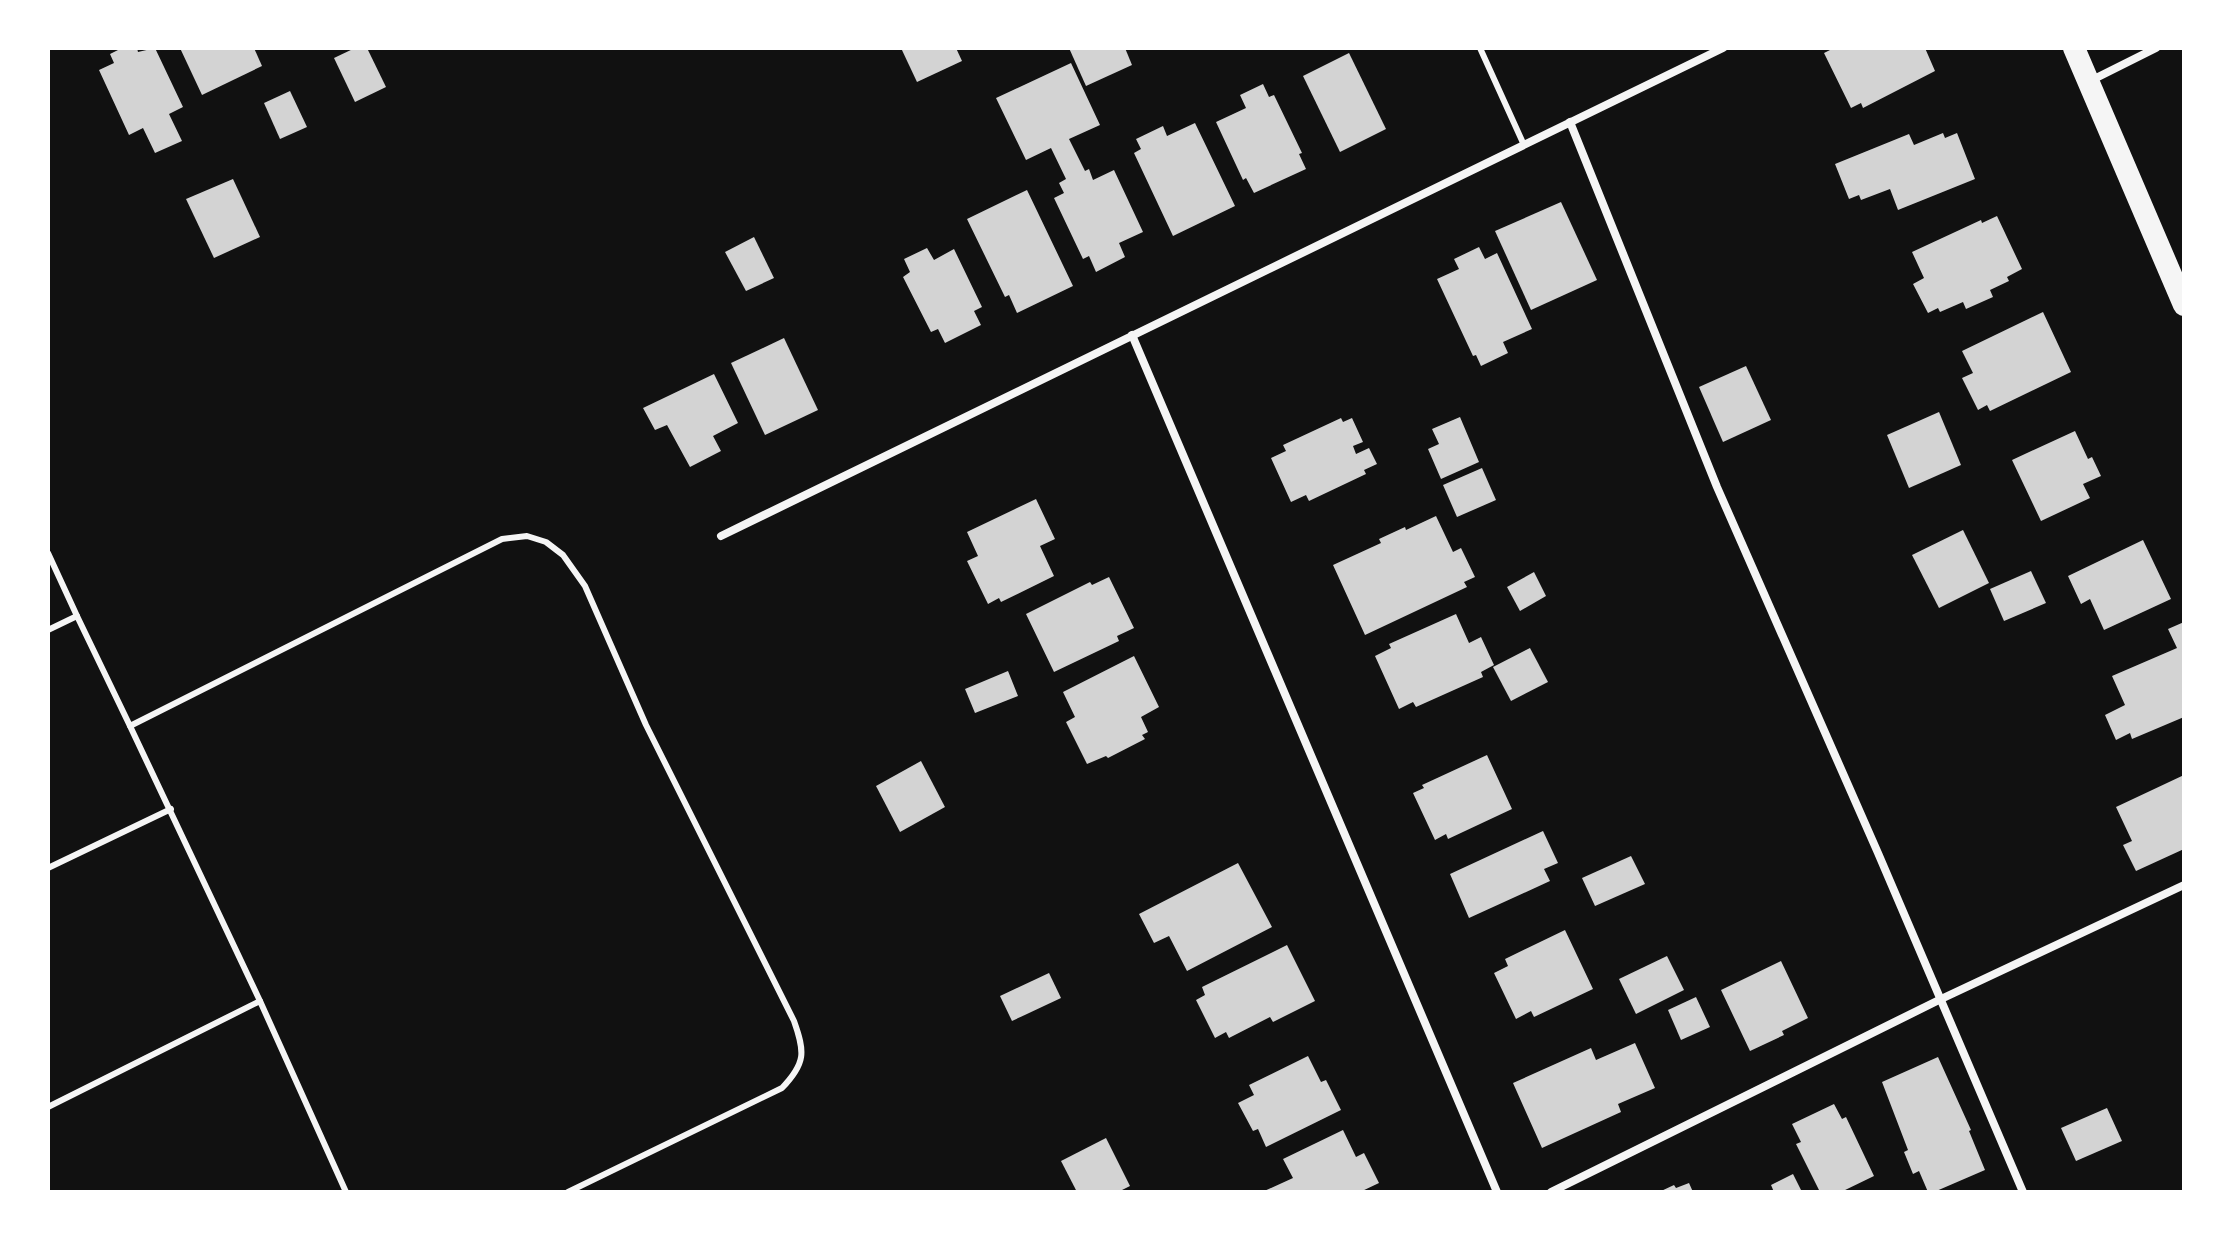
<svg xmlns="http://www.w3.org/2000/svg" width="2232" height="1240" font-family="Manrope,sans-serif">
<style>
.building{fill:#d3d3d3}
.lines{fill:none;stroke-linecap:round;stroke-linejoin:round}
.service{stroke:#f5f5f5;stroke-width:6}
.minor{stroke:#f5f5f5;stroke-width:8}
.trunk{stroke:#f5f5f5;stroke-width:22}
</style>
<rect width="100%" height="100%" fill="#111"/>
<g class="building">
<path d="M122,48H137L138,52L155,48L183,107L169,114L182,141L155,153L143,128L129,135L99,70L114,63L110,54Z"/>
<path d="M180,48H254L262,66L202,95Z"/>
<path d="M355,48H367L386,87L355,102L334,58Z"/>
<path d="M901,48H956L962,61L917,82Z"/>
<path d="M1069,48H1125L1132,65L1086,86Z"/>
<path d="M1834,48H1925L1935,71L1863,108L1861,103L1851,108L1824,53Z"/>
<path d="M1349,53L1386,129L1340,152L1303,76Z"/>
<path d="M1071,63L1100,125L1069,139L1085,171L1089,169L1093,180L1114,170L1143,232L1119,243L1125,257L1096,272L1089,256L1083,259L1054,198L1064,193L1059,183L1066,179L1051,148L1026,160L996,98Z"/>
<path d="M1263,84L1269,97L1274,95L1302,153L1299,154L1306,169L1254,193L1246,178L1243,180L1216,122L1246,108L1240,95Z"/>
<path d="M290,91L307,127L280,139L264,103Z"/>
<path d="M1195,123L1235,206L1173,236L1134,153L1141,149L1136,139L1163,126L1167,136Z"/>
<path d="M1943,133L1945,138L1957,133L1975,179L1898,210L1890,189L1861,200L1859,195L1849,199L1835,164L1909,134L1914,145Z"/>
<path d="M233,179L260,237L214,258L186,199Z"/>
<path d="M1027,190L1073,286L1017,313L1009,295L1005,297L967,219Z"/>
<path d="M1561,202L1597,280L1531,310L1495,231Z"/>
<path d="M1997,216L2022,269L2007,277L2009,281L1990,290L1993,297L1966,309L1963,302L1940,312L1938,308L1928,313L1913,284L1924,278L1912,252L1981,220L1982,223Z"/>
<path d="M754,237L774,278L746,291L725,252Z"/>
<path d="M1479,247L1485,259L1497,253L1532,329L1503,342L1508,353L1481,366L1476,355L1473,356L1437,279L1459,269L1454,259Z"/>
<path d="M927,248L934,260L954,249L982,307L974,311L981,325L945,343L938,329L931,332L903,277L910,272L904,259Z"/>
<path d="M2043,312L2071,372L1990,411L1987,405L1978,410L1962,378L1973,373L1962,351Z"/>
<path d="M784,338L818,410L765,435L731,363Z"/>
<path d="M1746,366L1771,420L1723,442L1699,387Z"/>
<path d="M714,374L738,423L713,436L721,451L690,467L667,425L655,430L643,408Z"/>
<path d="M1939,412L1961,465L1909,488L1887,435Z"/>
<path d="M1460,417L1479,462L1441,479L1428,449L1439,444L1432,429Z"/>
<path d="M1341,418L1343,422L1352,418L1363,442L1353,446L1356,454L1369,448L1377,464L1364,470L1366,474L1309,501L1306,495L1291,502L1271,458L1286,451L1283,445Z"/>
<path d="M2075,431L2088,459L2092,457L2101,476L2083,484L2090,498L2041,521L2012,460Z"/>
<path d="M1482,468L1496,500L1457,517L1443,485Z"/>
<path d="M1036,499L1055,539L1040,546L1054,576L1001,602L999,598L988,604L967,561L978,556L967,532Z"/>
<path d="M1436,516L1453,552L1461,548L1475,577L1464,582L1467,587L1365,635L1333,565L1381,543L1379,539L1405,527L1406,530Z"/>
<path d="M1963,530L1989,583L1939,608L1912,555Z"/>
<path d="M2143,540L2171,599L2104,630L2090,599L2081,604L2068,576Z"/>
<path d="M2031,571L2046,603L2004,621L1990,589Z"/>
<path d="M1534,572L1546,596L1520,611L1507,587Z"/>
<path d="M1109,577L1134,628L1117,636L1119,641L1054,672L1026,614L1090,582L1092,585Z"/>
<path d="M1456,614L1469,643L1481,637L1494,665L1481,672L1483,677L1416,707L1413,702L1399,709L1375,656L1391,648L1389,644Z"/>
<path d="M2184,622V717L2132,739L2130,733L2116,740L2105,715L2125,705L2112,676L2177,648L2168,629Z"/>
<path d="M1530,648L1548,682L1511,701L1493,667Z"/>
<path d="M1134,656L1159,707L1141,717L1148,732L1142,735L1145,739L1108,758L1106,756L1087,764L1066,722L1075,717L1063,692Z"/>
<path d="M1008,671L1018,696L975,713L965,689Z"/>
<path d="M1487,755L1512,809L1448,839L1446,834L1435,840L1413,793L1424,788L1422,785Z"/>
<path d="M921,761L945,807L900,832L876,786Z"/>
<path d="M2184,775V849L2136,871L2123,845L2132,841L2116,807Z"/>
<path d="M1543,831L1558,863L1544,869L1550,881L1469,918L1450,874Z"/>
<path d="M1631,856L1645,884L1595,906L1582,878Z"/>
<path d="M1238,863L1272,927L1187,971L1169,936L1154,943L1139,914Z"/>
<path d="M1565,930L1593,989L1534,1017L1531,1011L1516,1019L1494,973L1508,966L1505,959Z"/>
<path d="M1287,945L1315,1001L1273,1022L1270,1017L1229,1038L1226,1032L1215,1038L1196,1000L1205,995L1202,987Z"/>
<path d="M1667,956L1684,990L1636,1014L1619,979Z"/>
<path d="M1781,961L1808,1018L1782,1031L1784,1035L1750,1051L1721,990Z"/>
<path d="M1049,973L1061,998L1012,1021L1000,996Z"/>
<path d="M1696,997L1710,1027L1681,1040L1668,1010Z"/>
<path d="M1635,1043L1655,1088L1618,1104L1621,1112L1542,1148L1513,1083L1591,1048L1596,1060Z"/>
<path d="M1308,1056L1321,1082L1326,1080L1341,1110L1266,1147L1258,1129L1253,1131L1238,1103L1254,1095L1249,1085Z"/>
<path d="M1938,1057L1971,1130L1969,1131L1985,1170L1934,1192H1928L1919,1171L1913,1174L1904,1152L1908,1150L1882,1082Z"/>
<path d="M1834,1104L1842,1119L1846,1117L1874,1176L1841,1192H1820L1796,1144L1801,1142L1792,1124Z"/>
<path d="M2107,1108L2122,1141L2076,1161L2061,1128Z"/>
<path d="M1343,1130L1356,1157L1364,1153L1379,1183L1360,1192H1262L1293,1178L1283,1159Z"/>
<path d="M1106,1138L1130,1186L1118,1192H1077L1061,1161Z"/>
<path d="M1793,1174L1802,1192H1774L1771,1185Z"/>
<path d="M1689,1183L1693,1192H1659L1674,1185L1676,1188Z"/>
</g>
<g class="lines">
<g class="service">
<path d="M1480,48L1524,145"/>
<path d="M48,553L77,616L48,630"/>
<path d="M77,616L130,726L502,539L527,536L546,542L563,555L585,586L646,725L794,1021C805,1052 806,1063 782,1088L568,1192"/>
<path d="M130,726L260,1001"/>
<path d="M48,868L171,809"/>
<path d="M48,1107L260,1001L346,1192"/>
</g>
<g class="minor">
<path d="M2090,81L2156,48"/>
<path d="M1570,122L1717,487L1878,853L2023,1192"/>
<path d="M1132,335L1497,1192"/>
<path d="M721,536L1723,48"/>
<path d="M1551,1192L1939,1000L2184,885"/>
</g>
<path class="trunk" d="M2074,48L2184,305"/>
</g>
<rect width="2232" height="1240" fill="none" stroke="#ffffff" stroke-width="100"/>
</svg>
